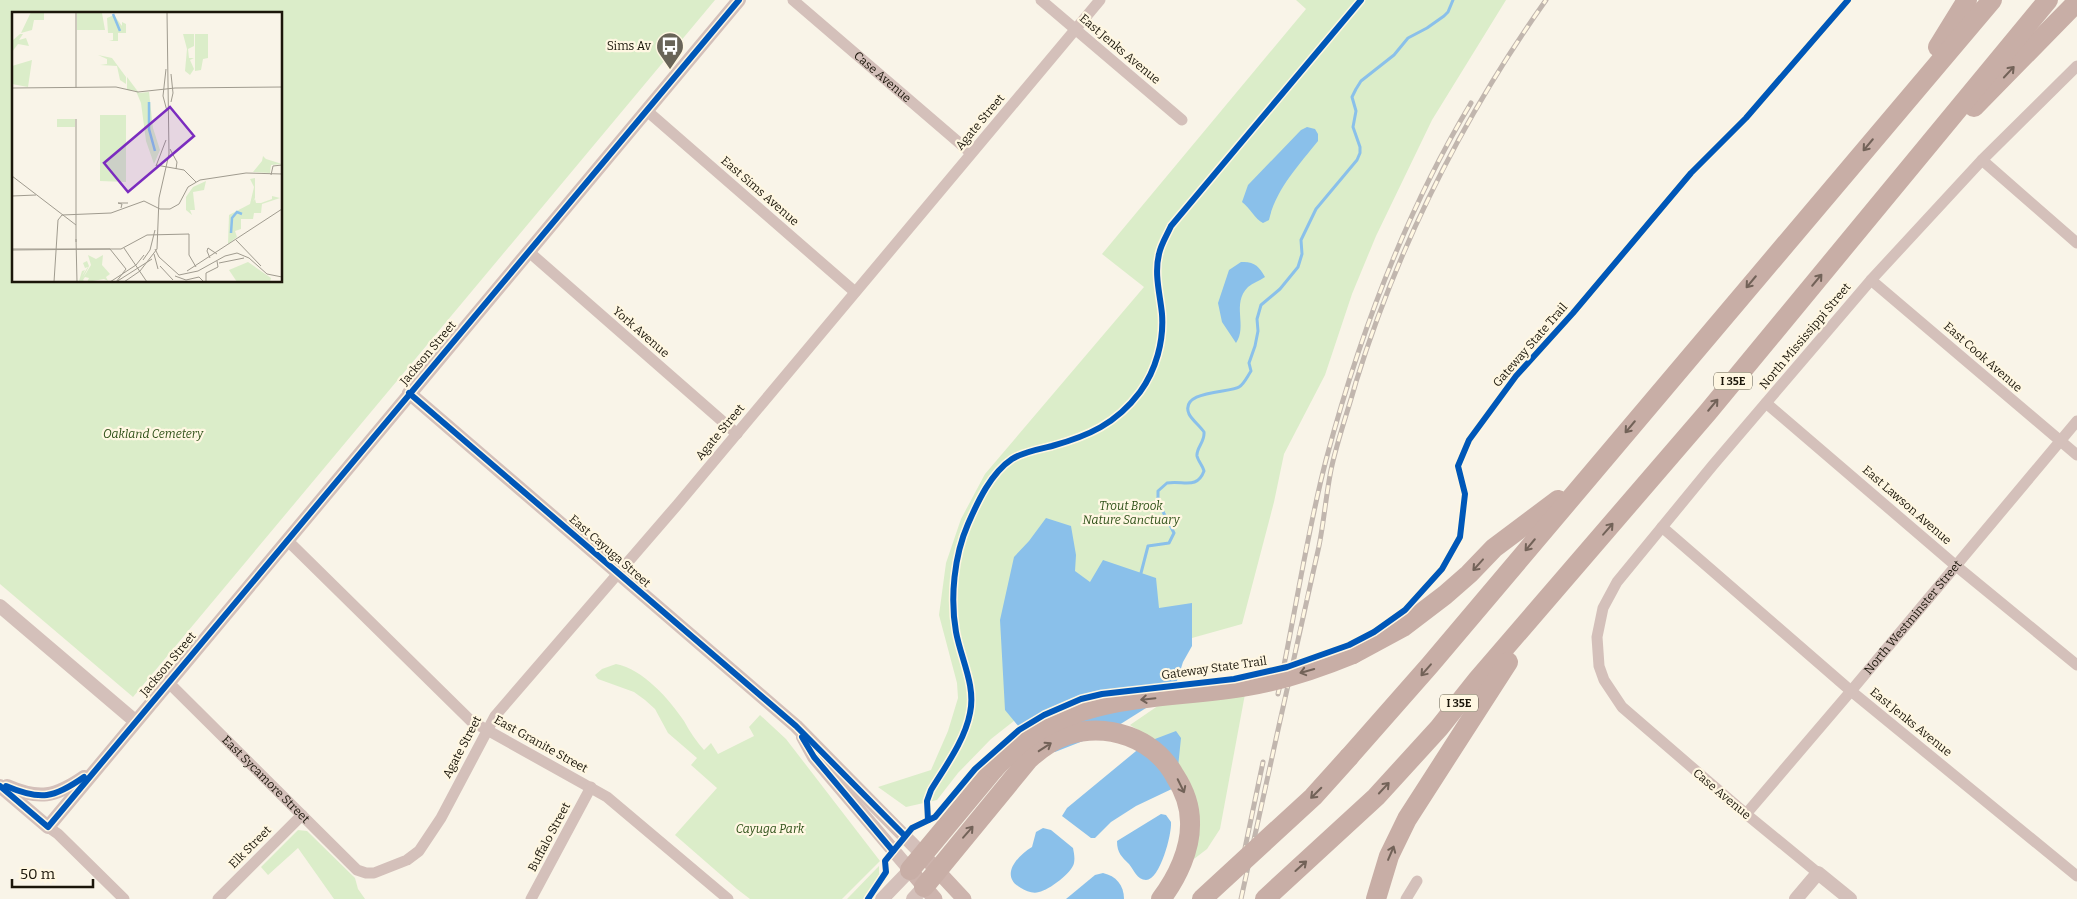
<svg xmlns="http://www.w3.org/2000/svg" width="2077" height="899" font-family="Bitter,serif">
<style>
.green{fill:#dbedc9;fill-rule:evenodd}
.water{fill:#8ac0ea}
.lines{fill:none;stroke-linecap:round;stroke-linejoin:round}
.stream{stroke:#8ac0ea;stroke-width:3}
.minor{stroke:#d4c0ba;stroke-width:11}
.tertiary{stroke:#d4c0ba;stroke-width:14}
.secondary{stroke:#cdb4ad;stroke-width:15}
.motorway{stroke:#c8aea6;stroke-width:20}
.rail-casing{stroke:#c1b6ae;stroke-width:5}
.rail{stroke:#fff7e2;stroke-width:3;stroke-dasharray:9;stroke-linecap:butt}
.motorway-bridge{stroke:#c8aea6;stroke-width:20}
.cycleway-casing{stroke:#fff7e2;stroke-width:9}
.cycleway{stroke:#0057b8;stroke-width:6}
.oneway{stroke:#726258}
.labels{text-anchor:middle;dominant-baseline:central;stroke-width:4.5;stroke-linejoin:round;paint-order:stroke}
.shield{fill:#fff7e2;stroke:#5f5a4b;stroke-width:1}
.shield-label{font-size:11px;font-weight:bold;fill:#1b160a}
.poi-label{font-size:12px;fill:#1b160a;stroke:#fff7e2;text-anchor:end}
.street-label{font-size:12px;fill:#1b160a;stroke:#fff7e2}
.park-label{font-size:12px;font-style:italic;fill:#2e5017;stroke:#fff7e2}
.inset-river{fill:none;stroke:#8ac0ea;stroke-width:2.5}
.inset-road{fill:none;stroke:#a09b8f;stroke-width:1}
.view{fill:#7b2cbf;fill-opacity:0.15;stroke:#7b2cbf;stroke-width:2.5}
.inset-edge{fill:none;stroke:#1b160a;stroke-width:2.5}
</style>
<rect width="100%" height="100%" fill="#f9f4e8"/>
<g class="green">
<path d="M0,0H715L133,697L0,584ZM14,14H281V281H14Z"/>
<path d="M1296,0H1506L1432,120L1376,236L1352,294L1325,375L1284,454L1274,502L1242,624L1124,657L1028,710L991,739L958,773L937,800L906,807L878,787L931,770L948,731L958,698L957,683L939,615L946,563L961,519L985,474L1144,287L1102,254L1306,9Z"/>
<path d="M616,664C643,669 669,699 684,721C690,732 696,741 704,750L711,743L718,754L754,736L749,727L760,715L786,739L880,861L842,899H750L737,889L675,835L717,788L691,765L697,758L668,733L655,709L645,700L634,692L598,679L595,675L602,669Z"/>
<path d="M1245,694L1220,829L1207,849L1186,865L1195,837L1167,748L1130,725L1165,701Z"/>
<path d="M298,830L307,831L355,878L358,889L365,899H334L298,848L268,875L261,867Z"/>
<path d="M879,866V875L863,899H847Z"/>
</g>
<g class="water">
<path d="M1307,127L1315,129L1318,134V141C1299,165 1276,189 1269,220L1263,223C1255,219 1250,208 1242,202L1248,185L1301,130Z"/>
<path d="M1241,262C1254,261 1259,266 1265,277C1259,281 1253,283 1248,287C1231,304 1248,326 1236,343L1222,322L1218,303L1229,270Z"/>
<path d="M1046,518L1071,526L1076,555L1075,571L1090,582L1103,560L1156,578L1159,608L1192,603V646L1183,662L1176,684L1162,698L1111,730L1055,752L1043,753L1038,750L1005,710L1000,620L1014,557L1029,541Z"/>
<path d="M1176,731L1181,738L1176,787L1136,806L1111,822L1095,838H1091L1062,816L1067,808L1147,742Z"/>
<path d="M1161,814L1166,815L1171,822C1172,834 1160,880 1146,880C1137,880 1134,870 1129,864C1122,857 1117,853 1117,841Z"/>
<path d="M1043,828L1051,830L1073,848C1074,853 1075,858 1074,863C1072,873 1049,890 1039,892C1033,894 1026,891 1021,888C999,876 1017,856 1032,847L1036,832Z"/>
<path d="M1103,873C1116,876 1124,885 1124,899H1066L1095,875Z"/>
</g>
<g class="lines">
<path class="stream" d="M1141,573L1148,546L1169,543L1174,533L1158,502V491L1167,483C1183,480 1197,490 1204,471C1203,466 1198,461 1197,456C1196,448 1205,442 1204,432C1200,426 1192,420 1189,414C1179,390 1230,393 1239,387C1244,384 1247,377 1251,371L1249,363L1255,346L1258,331L1257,319L1261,305L1280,289L1298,267L1302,254L1301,240L1316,209L1357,160L1360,153V147L1353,127L1356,111L1352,97L1356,89L1361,81L1394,55L1408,38L1427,28L1444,16L1448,12L1453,0"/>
<g class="minor">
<path id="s1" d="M793,0L971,153"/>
<path d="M1041,0L1182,120"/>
<path d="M646,110L855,292"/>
<path d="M1982,160L2077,243"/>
<path d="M528,251L737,434"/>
<path d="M1871,280L2077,455"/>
<path d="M1766,403L1955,565L2077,665"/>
<path d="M1662,527L1851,691L2077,876"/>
<path d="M287,540L471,721L607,797L728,899"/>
<path id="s2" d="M168,682L357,870L366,873H374L407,860L419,851L441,818L495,716L678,504L1100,0"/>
<path id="s3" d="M1746,814L1851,691L2077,421"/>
<path d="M48,827L58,834L124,899"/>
<path d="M1818,873L1746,814L1622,707L1604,680L1599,666L1597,637L1603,608L1617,582L1713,465L1871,280L1982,160L2077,66"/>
<path d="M218,899L302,815"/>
<path d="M531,899L591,787"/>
<path d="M1406,899L1417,881"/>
</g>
<g class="tertiary">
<path d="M409,393L796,726L922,854"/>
<path d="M0,606L135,721"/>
<path d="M803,737L814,757L910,870L882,899"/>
<path d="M0,786L48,827L739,0"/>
<path d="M7,786C39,800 55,797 84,777"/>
<path d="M913,899L924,887"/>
<path d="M1796,899L1818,873L1850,899"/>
</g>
<g class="secondary">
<path d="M922,854L964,899"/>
<path d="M910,870L935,899"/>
</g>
<g class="motorway">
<path d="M1938,47L1967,0"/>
<path d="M1974,107L2077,2"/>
<path d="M1353,654L1403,627L1445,595L1469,574L1494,548L1558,500"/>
<path d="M1349,757L1430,665L1992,0"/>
<path d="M910,870L994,769"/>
<path d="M924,887L1029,759C1040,749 1052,740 1067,735C1108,722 1154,738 1175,776C1184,790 1190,805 1190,822C1191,849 1177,878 1161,899"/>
<path d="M1265,899L1376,797L1439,728L1478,679L1708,412L2048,0"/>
<path d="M1376,899L1389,856L1407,819L1508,662"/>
</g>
<g class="rail-casing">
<g id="rail">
<path d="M1278,694C1295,616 1306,537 1326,460C1359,336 1405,213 1471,103"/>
<path d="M1240,872L1263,762"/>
<path d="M1241,899C1267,781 1292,664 1319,546C1324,521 1326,495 1331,470C1337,441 1348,411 1356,382C1398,246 1464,116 1546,0"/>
</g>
</g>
<use href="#rail" class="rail"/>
<g class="motorway-bridge">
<path d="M994,769C1006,757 1017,744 1031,735C1095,692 1175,699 1248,686C1284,680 1319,668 1353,654"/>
<path d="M1202,899L1313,797L1349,757"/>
</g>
<g class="cycleway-casing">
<g id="cycleway">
<path d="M409,393L796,726L905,836"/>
<path d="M802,737L814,757L893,851"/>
<path d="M0,786L48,827L739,0"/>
<path d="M6,786C41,801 54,798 84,777"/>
<path d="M928,820L927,801L931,790C945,767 965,740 970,713C976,686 961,659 956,632C950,598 954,556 968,524C978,501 991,473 1012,459C1023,452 1039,449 1052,446C1088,436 1116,424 1140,392C1156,370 1164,341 1162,314C1160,294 1154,274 1159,254C1161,244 1167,235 1171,226L1361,0"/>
<path d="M868,899L886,872L885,861L912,828L935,817L975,769L1019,730L1044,715L1081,699L1102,694L1234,679L1287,667L1349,645L1374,632L1405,610L1442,569L1460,537L1465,494L1458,466L1469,440L1516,376L1573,313L1691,173L1746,118L1848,0"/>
</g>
</g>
<use href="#cycleway" class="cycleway"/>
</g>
<defs><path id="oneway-shaft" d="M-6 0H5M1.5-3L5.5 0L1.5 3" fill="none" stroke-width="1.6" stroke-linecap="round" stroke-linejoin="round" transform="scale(1.25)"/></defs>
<g class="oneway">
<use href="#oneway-shaft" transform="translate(2009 72) rotate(-47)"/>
<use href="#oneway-shaft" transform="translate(1868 145) rotate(130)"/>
<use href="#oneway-shaft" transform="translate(1817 280) rotate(-50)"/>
<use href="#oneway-shaft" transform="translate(1751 282) rotate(130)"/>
<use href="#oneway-shaft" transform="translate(1713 405) rotate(-50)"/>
<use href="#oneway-shaft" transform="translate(1630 427) rotate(130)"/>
<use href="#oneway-shaft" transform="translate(1608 529) rotate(-49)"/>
<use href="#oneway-shaft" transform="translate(1530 545) rotate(130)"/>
<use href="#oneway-shaft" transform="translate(1478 565) rotate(132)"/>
<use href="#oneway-shaft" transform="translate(1426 670) rotate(131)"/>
<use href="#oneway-shaft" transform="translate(1307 671) rotate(164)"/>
<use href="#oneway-shaft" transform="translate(1148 699) rotate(174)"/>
<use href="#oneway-shaft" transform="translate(1045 747) rotate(-33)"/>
<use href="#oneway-shaft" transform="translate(1181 786) rotate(64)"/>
<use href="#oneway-shaft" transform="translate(1384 788) rotate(-47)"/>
<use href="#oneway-shaft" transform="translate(1316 793) rotate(135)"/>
<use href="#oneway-shaft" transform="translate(968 832) rotate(-49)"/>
<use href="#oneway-shaft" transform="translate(1391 853) rotate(-67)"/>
<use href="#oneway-shaft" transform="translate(1301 866) rotate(-42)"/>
</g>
<defs>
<g id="bus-pin" transform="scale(1.4375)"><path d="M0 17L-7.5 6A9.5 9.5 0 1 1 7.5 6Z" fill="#696458" stroke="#fff7e2"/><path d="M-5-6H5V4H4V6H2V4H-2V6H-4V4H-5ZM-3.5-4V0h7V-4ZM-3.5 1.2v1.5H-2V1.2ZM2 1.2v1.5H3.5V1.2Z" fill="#fff"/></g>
</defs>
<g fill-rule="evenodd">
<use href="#bus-pin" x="670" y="46"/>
</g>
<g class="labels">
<g class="shield">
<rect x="1714" y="372.5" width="38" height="17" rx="4"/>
<rect x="1440" y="694.5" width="38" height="17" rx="4"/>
</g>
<g class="shield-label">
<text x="1733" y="381">I 35E</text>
<text x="1459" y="703">I 35E</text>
</g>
<g class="poi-label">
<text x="651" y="46">Sims Av</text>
</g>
<g class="street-label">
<text transform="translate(1120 49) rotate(40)">East Jenks Avenue</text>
<text stroke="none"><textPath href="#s1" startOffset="118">Case Avenue</textPath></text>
<text transform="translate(980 122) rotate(-50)">Agate Street</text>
<text transform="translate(760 191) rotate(41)">East Sims Avenue</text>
<text transform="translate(641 332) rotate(41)">York Avenue</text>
<text transform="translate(1805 336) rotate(-50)">North Mississippi Street</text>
<text transform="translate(1530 345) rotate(-49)">Gateway State Trail</text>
<text transform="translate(428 353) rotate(-50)">Jackson Street</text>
<text transform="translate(1983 357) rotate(41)">East Cook Avenue</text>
<text transform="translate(720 432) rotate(-50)">Agate Street</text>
<text transform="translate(1907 505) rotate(41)">East Lawson Avenue</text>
<text transform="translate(610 551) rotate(41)">East Cayuga Street</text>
<text stroke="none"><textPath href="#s3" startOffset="258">North Westminster Street</textPath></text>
<text transform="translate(168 664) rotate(-50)">Jackson Street</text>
<text transform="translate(1214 668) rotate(-8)">Gateway State Trail</text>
<text transform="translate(1911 722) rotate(39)">East Jenks Avenue</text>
<text transform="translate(541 744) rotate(29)">East Granite Street</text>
<text transform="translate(462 747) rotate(-62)">Agate Street</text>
<text stroke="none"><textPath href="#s2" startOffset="138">East Sycamore Street</textPath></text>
<text transform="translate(1722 794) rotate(40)">Case Avenue</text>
<text transform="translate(549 837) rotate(-62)">Buffalo Street</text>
<text transform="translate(250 847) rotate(-45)">Elk Street</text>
</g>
<g class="park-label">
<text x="153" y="434">Oakland Cemetery</text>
<text x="1131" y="506">Trout Brook<tspan x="1131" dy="14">Nature Sanctuary</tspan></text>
<text x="770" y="829">Cayuga Park</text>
</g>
</g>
<g transform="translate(12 12)">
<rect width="270" height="270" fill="#f9f4e8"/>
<path d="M19,0H32V8H22L20,18L9,21ZM65,1H90L93,18H65ZM102,3L110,14V10L114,12V21H106V29H97L101,28V21H96L95,6ZM8,22H11L7,28L14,26L17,34L6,32L0,40V29ZM171,22H182V34L176,37L177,46H182L178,48L182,57L178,63L173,59L175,37ZM183,22H196V46L191,47L189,58L183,59ZM86,43L100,46L114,65V72L108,68L105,54L88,53L95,52V47ZM20,48L16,75L0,72V54ZM115,65L127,81L137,80L141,116L148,138L142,152L134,129L129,91L124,79L115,78ZM88,103H114V170L88,169ZM45,107H63V115H45ZM251,144L254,147L270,152L259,153L258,161L241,160L250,149ZM243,166V186L241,190L243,187L244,191H249L260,187V184L268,186L250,192L249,201H242L241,207H229V217L223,219L225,225L216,232L217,203L238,192L242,175L238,167ZM194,169L192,178L181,180L183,198H178L180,203L174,198V185L181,175ZM76,243L84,247L91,243L90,253L98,262L94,265L96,269L92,267L75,270L77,266L73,265L71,268L73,270L67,269L70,259L73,258L70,264L76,255L73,256L71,251L75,249L77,254L71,266L79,253ZM236,250L259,266L258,270H225L217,258Z" fill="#dbedc9"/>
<path class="inset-river" d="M101,2L108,19M137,90V117L143,139M219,221L220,206L225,200L230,202"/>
<path class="inset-road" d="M154,57L151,84L155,99M159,62L161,81L159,90M0,76L104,75L126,80L163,76L270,75M64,76V0M158,137L165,150L164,157M144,153L172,158L184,170M144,154L154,128M259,163L261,154L270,153M0,164L64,213M0,184L24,183M109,196L110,192L106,191H116M50,203L99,201L132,189L148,197H158L167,192L176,175L188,168L234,161L270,162M64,227L65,270M224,228L249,254M64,230V107M112,236L135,270M0,237H109L135,223L177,222V243L184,255M143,237L147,245L167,263L186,259L213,244L225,241L237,246L255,262L270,265M0,238L98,237L114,257L104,270M142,242L146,257M198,246L195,239L196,236L205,242M131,248L138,238L143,218M207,251L232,246M148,254L161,268M128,259L145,237L147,186L157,142L155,0M175,259L270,197M163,264L174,268L187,265L192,270M42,270L46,208L50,203M98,270L124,253L132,243M104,270L140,247M112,270L128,259M194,270V261L206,255L205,249"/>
<path class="view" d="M158,95L182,124L116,180L92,151Z"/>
<rect width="270" height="270" class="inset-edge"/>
</g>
<path d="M12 879v8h81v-8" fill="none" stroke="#1b160a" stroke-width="2.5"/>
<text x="20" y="879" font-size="15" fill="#1b160a" stroke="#fff7e2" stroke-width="4" paint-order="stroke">50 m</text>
</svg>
